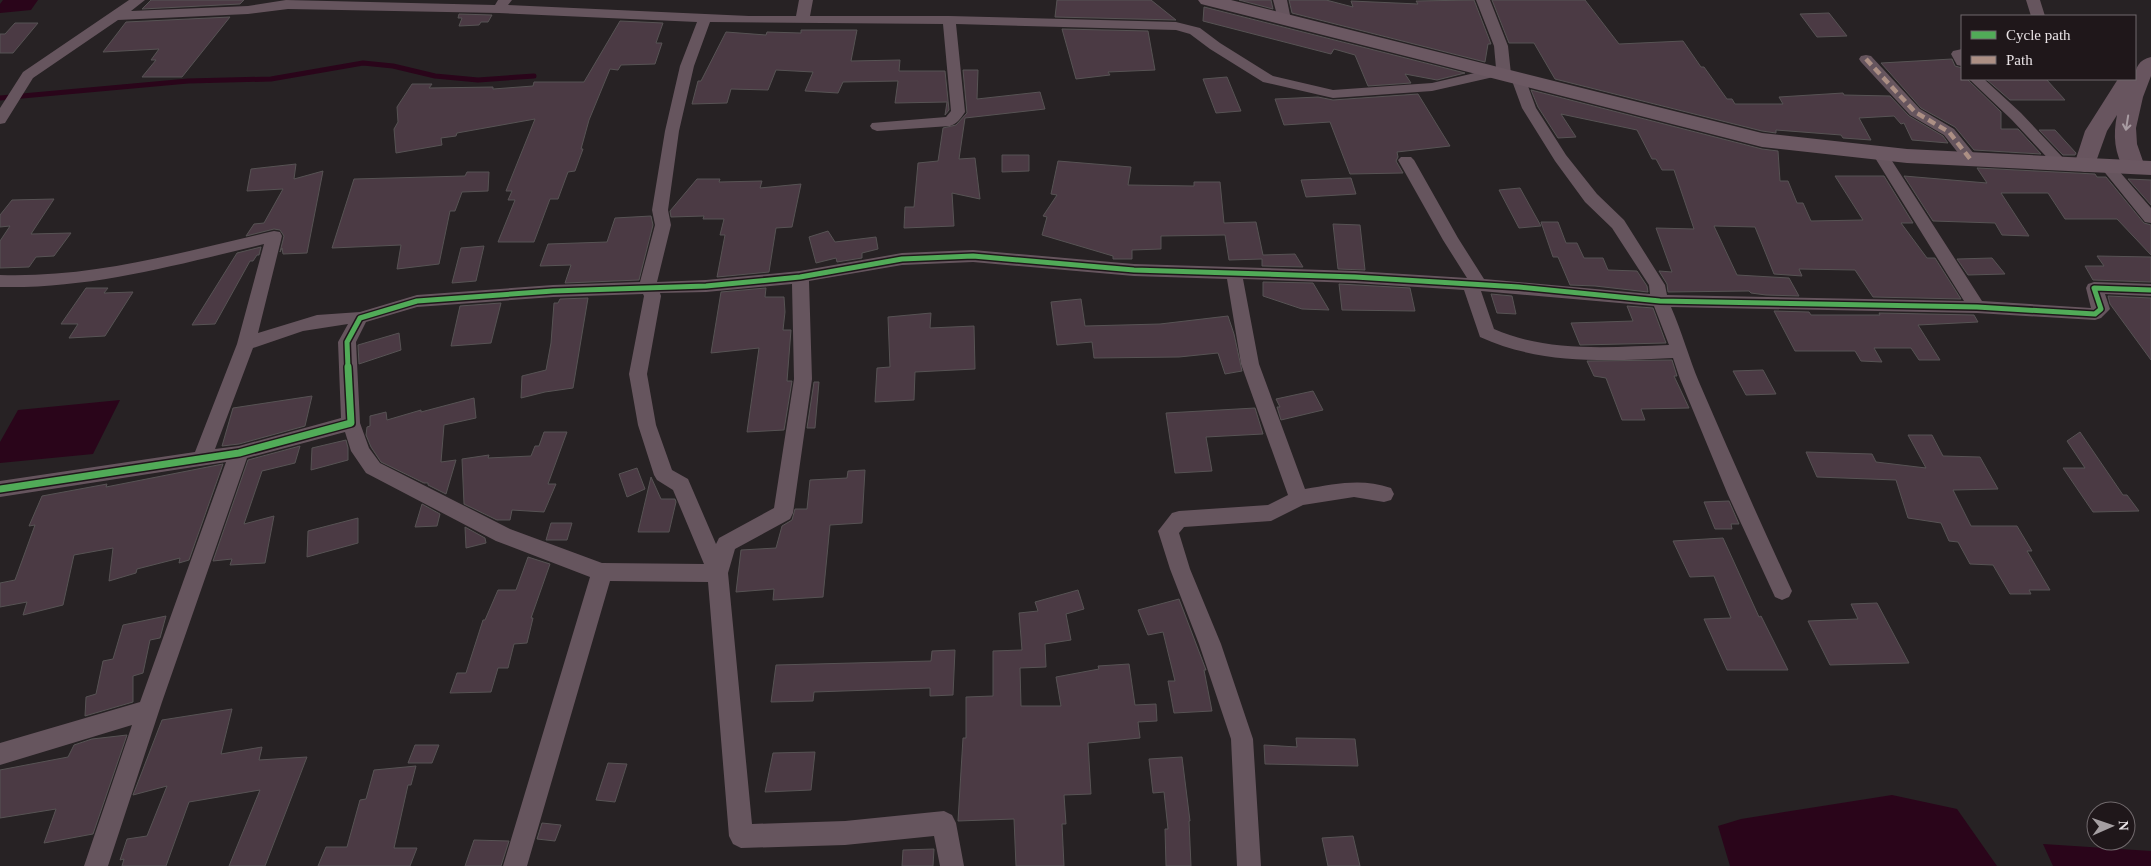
<svg xmlns="http://www.w3.org/2000/svg" width="2151" height="866" font-family="Georgia,serif">
<style>
.water{fill:#2a051a}
.lines{fill:none;stroke-linecap:round;stroke-linejoin:round}
.stream{stroke:#2a051a;stroke-width:5}
.building{fill:#4b3a44;stroke:#575354}
.minor{fill:#66555e;fill-rule:evenodd}
.primary{fill:#68555f;fill-rule:evenodd}
.trunk{fill:#6b5862;fill-rule:evenodd}
.quiet{stroke:#ac8f84;stroke-width:4.5;stroke-dasharray:8 4.5;stroke-linecap:butt}
.cycleway-far1-casing{stroke:#1f171a;stroke-width:8}
.cycleway-casing{stroke:#1f171a;stroke-width:10}
.cycleway-far1{stroke:#51ab58;stroke-width:5}
.cycleway{stroke:#51ab58;stroke-width:7}
.oneway{stroke:#a89ca2}
</style>
<rect width="100%" height="100%" fill="#272224"/>
<g class="water">
<path d="M3,0H38L31,10L0,13V4Z"/>
<path d="M120,400L93,454L0,463V442L18,410Z"/>
<path d="M1892,795L1957,809L1997,866H1730L1718,826L1741,819Z"/>
<path d="M2043,844L2151,851V866H2053Z"/>
</g>
<g class="lines">
<path class="stream" d="M0,98L188,81L271,79L363,63L393,66L435,76L478,80L534,76"/>
</g>
<g class="building">
<path d="M151,0H244L240,4L142,9Z"/>
<path d="M1057,0H1151L1176,20L1055,17Z"/>
<path d="M1239,0H1271L1273,9Z"/>
<path d="M1289,0H1326L1353,7L1351,1L1418,4L1416,1L1474,0L1491,44H1488L1485,62L1292,13Z"/>
<path d="M1492,0H1585L1619,44L1683,41L1701,67H1704L1727,99H1732L1735,104H1783L1779,97L1843,93L1844,95L1890,96L1909,116L1943,136L1948,143L1912,140L1904,123L1901,124L1894,116L1859,118L1871,140L1843,138L1841,135L1776,130V133L1762,131L1555,79L1534,43H1509Z"/>
<path d="M1204,7L1465,73L1437,80L1405,74L1411,83L1368,86L1355,55L1334,49L1331,54L1203,21Z"/>
<path d="M1829,13L1847,36L1817,37L1800,14Z"/>
<path d="M459,14L492,15L488,22H481L479,25L459,26L462,18H458Z"/>
<path d="M230,17L182,77H142L156,60H151L159,49L103,52L126,22Z"/>
<path d="M620,21L663,23L656,43H662L655,64L621,65L618,70L610,69L589,120L581,149H583L575,171L568,172L558,199H550L534,242H498L515,200H508L512,191H506L535,119L457,133L456,136L441,138L442,145L396,153L394,129L398,122L397,107L412,84H432L429,88L493,87V89L533,86L534,82H584Z"/>
<path d="M15,23H38L13,53H0V34H5Z"/>
<path d="M1062,29L1148,31L1155,70L1108,72L1110,75L1076,79Z"/>
<path d="M801,30H857L851,61L900,60L899,71H945L949,110L945,115L947,102L895,103L898,81L843,82L838,93L805,91L813,72L776,70L768,90L731,89L727,103L692,104L698,81H701L726,32L766,35L767,32L801,33Z"/>
<path d="M1952,59L1955,66L1962,68V79H1967L2001,112V129H2018L2041,154L1974,150L1955,127L1921,108L1881,63Z"/>
<path d="M963,70H978L977,99L1040,92L1045,109L965,118L959,159L975,158L980,199L952,193L954,226L904,228L905,207H914L918,163L938,161L943,128L956,125L967,113Z"/>
<path d="M1227,77L1241,111L1216,113L1203,79Z"/>
<path d="M1986,79H2046L2065,100H2010Z"/>
<path d="M1531,90L1762,149L1778,151L1780,181H1788L1797,203H1803L1811,221L1863,220L1835,176H1884L1913,223H1901L1927,258H1935L1961,299L1873,297L1855,270L1799,269L1802,276L1774,274L1755,227L1714,226L1737,275L1789,278L1799,296L1766,295L1751,293L1749,291L1668,292L1667,284L1659,271L1672,272L1656,228L1694,229L1674,170H1662L1656,159H1652L1637,130L1561,114L1576,137L1558,138L1538,107Z"/>
<path d="M1418,94L1450,146L1397,152L1398,157L1396,161L1403,173L1350,174L1330,122L1284,125L1275,99L1318,97L1333,100Z"/>
<path d="M2039,130H2055L2076,153L2075,155H2063Z"/>
<path d="M1002,155H1029V171L1002,172Z"/>
<path d="M1058,161L1131,167L1128,185L1194,186V182H1220L1224,223L1256,222L1263,255L1295,254L1303,267L1262,266V259L1229,260L1225,235L1161,236V249L1132,250V259H1113V256L1042,235L1047,217L1043,216L1057,195L1051,194Z"/>
<path d="M296,164L294,179L323,171L307,253L283,254L282,248L280,252L284,236L280,230L274,229L246,236L254,224L264,223L283,189L247,191L251,169Z"/>
<path d="M1977,168L2095,174L2097,177H2106L2144,223L2151,225V255L2117,219H2065L2048,193H2001L2029,236L2002,235L1995,223L1933,221L1904,176L1987,183Z"/>
<path d="M467,172H489L488,191L462,192L455,211H450L439,264L397,269L401,245L332,248L354,179L465,176Z"/>
<path d="M1351,178L1356,194L1306,197L1301,180Z"/>
<path d="M697,179H720L719,182L762,181L760,188L801,184L792,227L776,228L769,272L717,277L725,235H720L724,219H703L704,216L671,217L670,211Z"/>
<path d="M2128,179L2151,180V205Z"/>
<path d="M1520,188L1541,226L1519,228L1499,190Z"/>
<path d="M54,199L31,234L71,233L54,256L36,257L29,267L0,268V241L10,226L0,227V215L12,200Z"/>
<path d="M651,216L653,225L639,280L565,283L571,265L540,266L548,244L607,242L615,218Z"/>
<path d="M1541,222H1558L1566,243H1577L1584,258H1603L1608,270L1637,271L1647,286L1648,292L1595,286L1570,285L1558,257H1553Z"/>
<path d="M1333,224L1360,225L1365,270L1338,269Z"/>
<path d="M828,231L835,242L876,237L878,249L862,253V258L837,262L836,258L816,263L809,237Z"/>
<path d="M484,246L476,281L452,283L461,248Z"/>
<path d="M261,247L259,255H257L253,261H250L215,324L192,325L237,253Z"/>
<path d="M2097,256L2151,257V282L2093,280L2085,266H2104Z"/>
<path d="M1992,258L2005,274L1968,275L1957,259Z"/>
<path d="M1263,282L1313,283L1329,310L1302,309L1263,296Z"/>
<path d="M1339,284L1410,288L1415,311L1342,310Z"/>
<path d="M86,288H108L104,293L133,292L105,336L69,338L78,324H61Z"/>
<path d="M766,288L765,297H784L785,312L783,330H791L787,381H792L784,430L747,432L759,348L711,353L721,292Z"/>
<path d="M1491,294L1512,296L1516,314L1497,313Z"/>
<path d="M2108,296L2151,298V360L2110,304Z"/>
<path d="M588,298L573,388L545,392L521,398L522,376L546,370L551,343L554,303H558L560,299Z"/>
<path d="M1081,299L1085,326L1160,324L1228,316L1234,334L1242,371L1225,374L1218,353L1179,357L1094,358L1092,342L1057,345L1051,302Z"/>
<path d="M501,303L491,343L451,346L460,306Z"/>
<path d="M1627,306L1653,308L1666,343L1580,345L1571,323L1633,321Z"/>
<path d="M1774,311L1809,312L1811,315H1880L1879,313L1974,315L1978,322L1918,325L1940,360H1919L1911,348H1874L1882,362L1861,361L1855,351H1795Z"/>
<path d="M931,313L930,328L974,326L975,369L915,372L914,400L875,402L877,368L890,367L888,317Z"/>
<path d="M399,333L401,350L359,364L358,345Z"/>
<path d="M1672,360L1677,376H1674L1689,408L1641,409L1645,420H1622L1606,378L1594,376L1587,361Z"/>
<path d="M1763,370L1776,394L1746,395L1733,371Z"/>
<path d="M814,382H819L815,428H807Z"/>
<path d="M1313,391L1323,410L1281,420L1277,407H1280L1276,399Z"/>
<path d="M312,396L305,426L239,444L222,446L233,408Z"/>
<path d="M474,398L476,418L444,425L441,462L456,460L446,494L428,485V483H424L381,462L371,447L366,435L367,427L370,426V416L386,412L387,420L421,410V412Z"/>
<path d="M1255,408L1263,434L1206,437L1212,471L1175,473L1166,413Z"/>
<path d="M544,432H567L548,484H556L544,512L512,510L510,520H497L464,504L462,459L489,455L488,458L531,456L535,446H539Z"/>
<path d="M2080,432L2123,495H2127L2139,511L2093,512L2063,468H2085L2067,441Z"/>
<path d="M1908,435H1932L1943,456L1980,457L1998,489L1953,490L1971,526H2017L2032,551H2027L2050,590H2029L2031,594H2010L1993,565L1970,564L1958,542L1949,541L1941,523L1908,518L1896,480L1817,477L1806,452L1872,454L1876,462L1926,468Z"/>
<path d="M346,440L348,448V460L311,470L312,448Z"/>
<path d="M300,446L295,463L262,471L244,524L274,516L265,563L230,565L232,559L213,561L248,460Z"/>
<path d="M223,464L189,560L179,563L180,558L137,569L136,573L109,581L113,548L74,555L63,605L23,615L27,602L0,607V583L15,580L35,525L29,526L42,496L107,484L106,487Z"/>
<path d="M637,468L645,489L627,497L619,474Z"/>
<path d="M865,470L862,523L830,525L823,597L773,600L774,589L736,592L741,550L776,548L782,526L792,520L795,509H807L810,480L847,478L848,471Z"/>
<path d="M651,477L661,499H675L676,502L669,532H638Z"/>
<path d="M1729,501L1739,524H1731L1732,529H1715L1704,502Z"/>
<path d="M422,504L440,514L437,526L415,527Z"/>
<path d="M358,518V543L307,557L308,531Z"/>
<path d="M551,523H572L567,540H546Z"/>
<path d="M465,527L485,538L486,543L466,548Z"/>
<path d="M1723,538L1759,617L1761,616L1788,670H1727L1704,619L1731,618L1714,576L1690,577L1673,541Z"/>
<path d="M528,557L550,564L531,618H533L527,643L514,644L508,668H498L491,692L450,693L457,673H466L483,620H485L498,590H516Z"/>
<path d="M1078,590L1084,609L1066,614L1071,640L1045,644L1046,667L1020,668L1021,706H1061L1056,677L1099,669L1098,666L1129,664L1135,705L1156,704L1157,721L1138,722L1140,738L1088,743L1091,794L1064,795L1066,824H1062L1064,866H1016L1014,819L958,821L963,738H966V697L993,696V651L1022,650L1019,613L1038,611L1035,602Z"/>
<path d="M1179,599L1206,670H1204L1212,711L1174,713L1168,681H1175L1163,632L1148,635L1138,610Z"/>
<path d="M1877,603L1909,663L1830,665L1808,621L1858,619L1851,604Z"/>
<path d="M166,616L160,638L150,640L143,673L133,676V702L85,716L86,697L96,694L103,661L113,659L123,625Z"/>
<path d="M955,650L953,695L930,696V688L814,692L813,701L771,702L776,665L931,661L932,651Z"/>
<path d="M232,709L221,754L262,747L259,760L307,757L265,866H229L260,790L189,802L166,866H122L124,859L120,860L127,839L147,836L167,786L133,795L162,720Z"/>
<path d="M127,735L93,834L44,843L56,809L0,818V770L68,757L74,745L92,739Z"/>
<path d="M1296,738L1355,739L1358,766L1265,764L1264,745L1297,747Z"/>
<path d="M415,745H439L432,763H408Z"/>
<path d="M815,752L811,790L765,792L773,753Z"/>
<path d="M1182,757L1190,821H1189L1191,866H1166L1165,829H1168L1164,792L1153,793L1149,759Z"/>
<path d="M608,763L627,764L615,802L596,800Z"/>
<path d="M416,766L411,785H408L394,848H417L410,866H318L326,847H347L360,800L366,799L374,770Z"/>
<path d="M542,823L561,825L555,841L537,839Z"/>
<path d="M1353,836L1360,866H1328L1322,838Z"/>
<path d="M474,840L509,841L501,866H465Z"/>
<path d="M934,849L933,866H902L903,850Z"/>
</g>
<g class="lines">
<g class="minor">
<path d="M129,0H145L131,11L248,6L286,0L495,5L498,0H512L508,5L749,16H796L799,0H813L810,16H949L1176,22L1200,28L1220,43L1273,76L1333,90L1432,83L1496,68L1494,46L1476,0H1490L1508,46L1511,74L1509,77L1504,78L1498,76L1432,91L1333,98L1263,82L1210,49L1190,34L1176,30L956,24L965,112C961,118 957,124 950,126L877,131L872,129L870,126L872,123L946,117L951,111L943,24L710,22L694,66L679,131L668,210L671,225L657,282L706,280L800,271L902,253L973,250L1134,264L1355,271L1467,278L1443,240L1398,160L1401,157H1411L1414,160L1458,238L1484,279L1650,294L1649,285L1612,228L1585,202L1555,161L1522,108L1511,78L1513,75H1523L1525,78L1536,108L1566,155L1597,194L1624,220L1665,285L1667,295L1964,301L1872,153L1875,150H1885L1982,301L2091,308L2086,288L2088,284L2094,282L2151,284V296L2105,294L2110,309L2101,318L2095,320L1977,313L1671,307C1682,332 1689,358 1699,382C1729,452 1760,522 1792,591L1789,597L1782,600L1775,597L1728,495L1680,379L1673,358C1608,361 1541,365 1480,337L1464,290L1355,283L1243,279L1259,364L1305,489C1336,484 1361,478 1391,488L1394,494L1391,500L1384,502L1354,497L1303,505L1271,521L1184,527L1179,533L1190,569L1221,644L1253,739L1261,866H1237L1231,739L1199,644L1170,569L1158,531L1172,513L1179,511L1268,505L1288,495L1241,364L1227,279L1134,276L973,262L902,265L809,281L812,379L793,513L790,519L735,549L728,573L752,824L845,821L944,811L952,815L956,823L964,866H940L934,836L845,845L741,848L733,844L729,836L708,582L610,581L527,866H503L590,577L496,541L366,473L351,451L345,432L247,458L162,702L108,866H84L132,725L0,765V743L140,702L226,462L0,497V481L195,452L237,344L264,244C176,265 91,289 0,287V275C94,278 183,252 274,231L280,232L282,236L258,333L317,315L360,312L417,295L553,285L640,282L655,225L652,210L665,131L680,66L697,22L499,13L288,9L248,14L118,20L33,78L5,123L0,124V108L23,72ZM792,284L794,379L774,508L719,538L716,544L688,479L672,470L656,425L647,374L661,296L660,293L706,292ZM1481,291L1654,306L1669,345C1611,347 1548,353 1494,329ZM643,294L644,296L629,374L638,425L654,475L657,480L673,490L704,564L602,563L510,529L380,463L369,448L360,423L356,342L366,322L417,307L553,297ZM348,324L338,342L341,418L239,446L215,449L253,348L303,331Z"/>
<path d="M1273,0H1287L1291,20L1289,23H1279Z"/>
<path d="M2026,0H2040L2045,16H2031Z"/>
<path d="M1962,49V66L1957,65L1951,54L1953,51Z"/>
<path d="M1866,55L1871,56L1920,109L1954,129L1979,160L1976,163H1966L1944,135L1910,115L1861,62L1859,59L1861,56Z"/>
<path d="M1969,79H1984L2021,113L2066,161L2069,164L2066,167H2056L2011,119Z"/>
<path d="M2107,161L2112,163L2151,208V223L2145,222L2102,169L2099,166L2102,163Z"/>
</g>
<path class="primary" d="M2151,57V76L2143,97L2136,128L2137,144L2145,167L2142,172L2134,174L2126,172C2114,154 2113,135 2117,115L2107,131L2093,170L2085,172L2077,170L2074,165L2085,131L2118,79H2135C2135,67 2139,60 2151,57Z"/>
<path class="trunk" d="M1198,0H1231L1762,133L1907,149L2151,161V175L1907,163L1762,147L1201,4Z"/>
<path class="quiet" d="M1866,59L1915,112L1949,132L1971,160"/>
<g class="cycleway-far1-casing">
<path id="cycleway-far1" d="M348,368L347,342L360,318L417,301L553,291L706,286L800,277L902,259L973,256L1134,270L1355,277L1519,287L1660,301L1977,307L2095,314L2101,309L2094,288L2151,290"/>
</g>
<g class="cycleway-casing">
<path id="cycleway" d="M0,489L239,453L351,423L348,367"/>
</g>
<use href="#cycleway-far1" class="cycleway-far1"/>
<use href="#cycleway" class="cycleway"/>
</g>
<defs><path id="oneway-shaft" d="M-6 0H5M1.5-3L5.5 0L1.5 3" fill="none" stroke-width="1.6" stroke-linecap="round" stroke-linejoin="round" transform="scale(1.25)"/></defs>
<use class="oneway" href="#oneway-shaft" transform="translate(2127 123) rotate(99)"/>
<rect x="1961" y="15" width="175" height="65" fill="#1f171a" stroke="#70696c"/>
<rect x="1971" y="31" width="25" height="8" fill="#51ab58" stroke="#70696c"/>
<text x="2006" y="40" font-size="15" fill="#e9e3e6">Cycle path</text>
<rect x="1971" y="56" width="25" height="8" fill="#ac8f84" stroke="#70696c"/>
<text x="2006" y="65" font-size="15" fill="#e9e3e6">Path</text>
<g transform="translate(2111 826) rotate(88)"><circle r="24" fill="#1f171a" stroke="#70696c"/>
<path d="M0-4L9 19L0 12L-9 19Z" fill="#a59fa2"/>
<text y="-8" font-size="14" font-weight="bold" text-anchor="middle" fill="#e9e3e6">N</text>
</g>
</svg>
